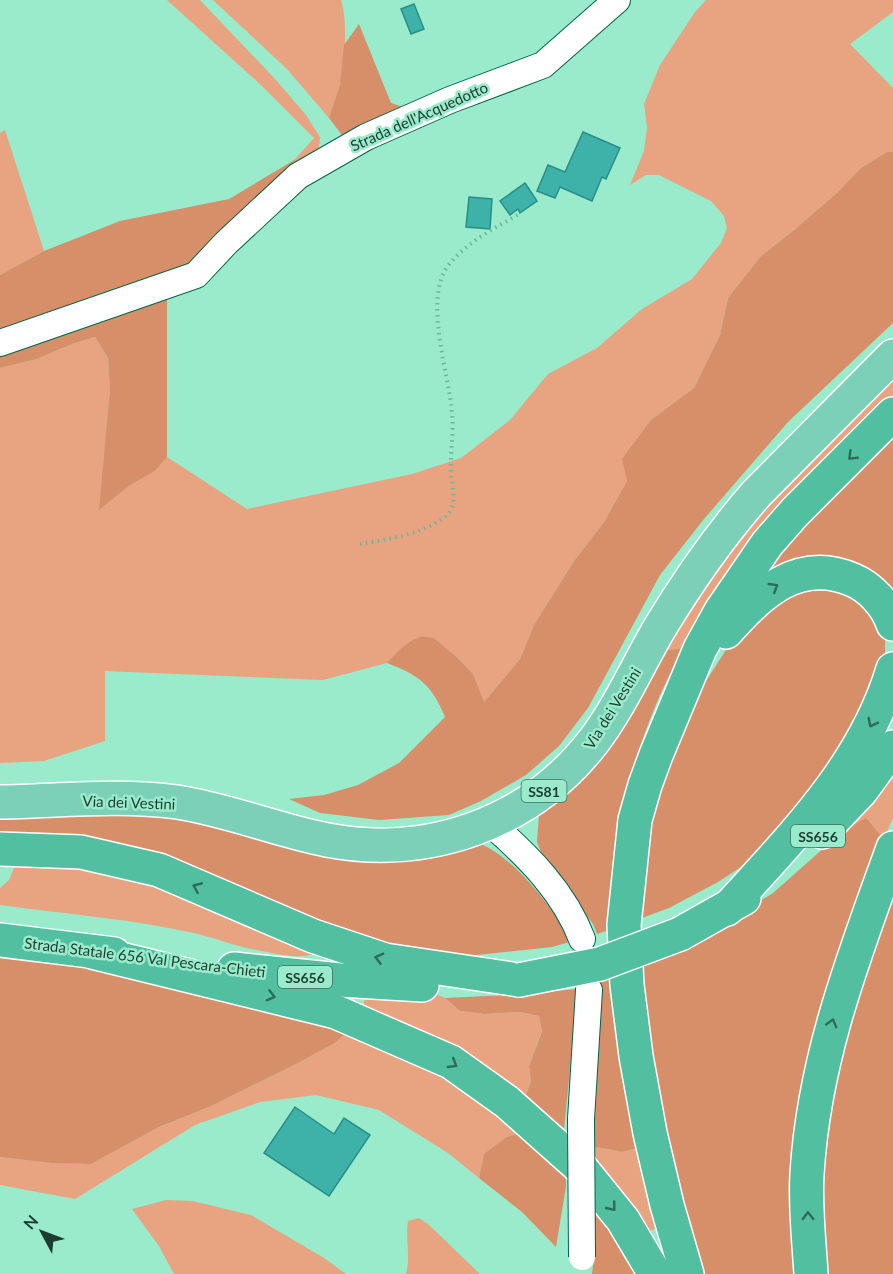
<svg xmlns="http://www.w3.org/2000/svg" width="893" height="1274" font-family="Lato,sans-serif">
<style>
.green{fill:#e8a380}
.forest{fill:#d78f69}
.building{fill:#3eb2a9;stroke:#278f88;stroke-width:1.5}
.lines{fill:none;stroke-linecap:round;stroke-linejoin:round}
.minor-casing{stroke:#00654b;stroke-width:28}
.primary-casing{stroke:#fff;stroke-width:36}
.trunk-casing{stroke:#fff;stroke-width:36}
.path{stroke:#71b49b;stroke-width:4;stroke-dasharray:1.5 4.5;stroke-linecap:butt}
.minor{stroke:#fff;stroke-width:26}
.primary{stroke:#7dd0b8;stroke-width:33}
.trunk{stroke:#52c0a0;stroke-width:33}
.minor-bridge-casing{stroke:#00654b;stroke-width:28;stroke-linecap:butt}
.trunk-bridge-casing{stroke:#fff;stroke-width:36;stroke-linecap:butt}
.minor-bridge{stroke:#fff;stroke-width:26}
.trunk-bridge{stroke:#52c0a0;stroke-width:33}
.oneway{stroke:#2e6b58}
.labels{text-anchor:middle;dominant-baseline:central;stroke-width:5;stroke-linejoin:round;paint-order:stroke}
.shield{fill:#99ebcb;stroke:#41715f;stroke-width:1.5}
.shield-label{font-size:14px;font-weight:bold;fill:#1b3d31}
.street-label{font-size:15px;fill:#1b3d31;stroke:#99ebcb}
</style>
<rect width="100%" height="100%" fill="#99ebcb"/>
<g class="green">
<path d="M167,0H200L276,80L306,115L320,137L318,155L256,203L314,138L262,86Z"/>
<path d="M213,0H341C348,21 345,64 340,86C337,97 333,107 329,118L287,69Z"/>
<path d="M706,0H893V12L850,44L893,88V152H887L861,168L837,193L794,230L761,256L742,280L728,298L720,335L694,388L651,420L627,481L604,522L574,561L534,625L520,659L483,703L473,674L458,658L434,638L422,636L398,651L387,663L323,680L105,671V741L44,761L0,763V368L37,359L72,344L95,337L108,358L110,389L100,509L129,486L155,471L167,457L247,509L412,474L461,458L510,420L548,374L597,348L642,309L692,279L721,243L727,228L724,216L711,201L659,175H646L630,185L644,151L647,127L644,104L660,65L695,12Z"/>
<path d="M5,130L44,251L0,275V133Z"/>
<path d="M893,369V397L855,433L684,648L660,651L729,541Z"/>
<path d="M893,767V818L884,839L866,819L843,831Z"/>
<path d="M18,858L94,862L319,951C301,962 276,953 256,950C235,946 215,938 194,933C131,919 65,914 0,905V888L9,880Z"/>
<path d="M365,992L438,995L445,998L460,1011L484,1014L519,1012L539,1016L542,1030L529,1066L531,1081L526,1095L457,1047L404,1023L366,1009L364,1003Z"/>
<path d="M347,1026L447,1065L537,1134L484,1154L479,1178L448,1153L379,1110L316,1095L260,1102L195,1125L75,1199L0,1185V1157L51,1163L91,1164L159,1127L209,1107L298,1063L333,1044Z"/>
<path d="M592,1146L622,1152L640,1147L659,1227L646,1233L594,1169Z"/>
<path d="M166,1200L192,1201L251,1215L324,1258L346,1274H174L159,1246L132,1209Z"/>
<path d="M419,1218L428,1224L480,1274H406C411,1256 405,1239 408,1221Z"/>
</g>
<g class="forest">
<path d="M359,24L391,103L410,109L345,139L329,118L340,85L344,45Z"/>
<path d="M887,152H893V323L788,422L704,519L660,575L588,708L559,746L526,775L481,801L449,815L379,820L320,813L289,799L324,795L358,785L399,763L445,717C432,685 419,675 387,663L398,651L411,641L422,636L434,638L458,658L473,674L484,702L520,659L534,625L574,561L604,522L627,481L622,459L651,420L694,388L720,335L728,298L761,256L794,230L837,193L861,168Z"/>
<path d="M296,159L256,203L192,264L0,331V275L44,251L120,221L229,199Z"/>
<path d="M167,299V457L155,471L129,486L99,510L110,389L108,358L95,337L72,344L37,359L0,368V350L110,311Z"/>
<path d="M893,426V599L876,580L756,591L771,552Z"/>
<path d="M807,582L864,599L885,632V657L839,762L747,863L718,882L669,908L639,919L648,817L699,692L733,639Z"/>
<path d="M684,648C655,699 633,757 623,815C617,853 616,892 612,929L597,934L593,924L543,857L537,842L540,802L660,651Z"/>
<path d="M130,808L471,840C513,853 550,906 573,941L552,947L467,956L344,938L196,869L115,842L37,833L0,834V809Z"/>
<path d="M866,818L884,839L855,914L801,1274H700L653,1092L637,968L675,953L773,893L843,831Z"/>
<path d="M893,890V1274H822L814,1174L834,1060Z"/>
<path d="M30,948L347,1025L345,1034L333,1044L298,1063L209,1107L159,1127L91,1164L51,1163L0,1157V952Z"/>
<path d="M622,975L640,1147L622,1152L592,1146V984Z"/>
<path d="M578,989L564,1129L526,1095L531,1081L529,1066L542,1031L539,1016L519,1012L484,1014L460,1011L445,998L509,995Z"/>
<path d="M521,1133L565,1158L566,1186L556,1247L522,1212L479,1178L484,1154L507,1137Z"/>
<path d="M592,1194L647,1274H592L594,1258Z"/>
</g>
<g class="building">
<path d="M414,4L424,29L411,34L401,9Z"/>
<path d="M583,132L620,148L606,179L602,177L592,201L560,187L555,198L537,191L548,165L565,172Z"/>
<path d="M525,183L537,201L520,213L518,209L510,215L500,201Z"/>
<path d="M469,197L492,199L490,229L466,227Z"/>
<path d="M295,1107L334,1134L344,1118L370,1135L329,1196L264,1153Z"/>
</g>
<g class="lines">
<g class="minor-casing">
<g id="minor">
<path d="M0,343L196,275L226,243L298,176L366,137L450,100L543,65L617,0"/>
<path d="M491,824C528,856 564,892 582,939"/>
<path d="M581,1119L589,990"/>
</g>
</g>
<g class="primary-casing">
<path id="primary" d="M0,802C58,801 120,794 177,802C229,810 276,830 327,840C428,859 529,824 593,742C619,708 637,667 659,629C688,581 720,535 757,493L893,356"/>
</g>
<g class="trunk-casing">
<g id="trunk">
<path d="M726,632C760,594 798,556 853,580C870,587 887,605 893,624"/>
<path d="M822,832L861,791L893,747"/>
<path d="M0,849L81,852L159,870L313,936L385,960L519,980"/>
<path d="M727,909C793,836 864,766 893,669"/>
<path d="M680,934L744,898"/>
<path d="M0,940L114,954"/>
<path d="M92,952L336,1012L451,1062L507,1102L581,1168L623,1220L655,1274"/>
<path d="M234,969L340,980L422,985"/>
<path d="M687,1274L667,1205L650,1133L636,1056L627,985L624,925L635,820L645,785L656,755L700,649L721,611L767,544L795,512L893,414"/>
<path d="M811,1274C809,1241 805,1207 807,1174C814,1058 854,956 893,848"/>
</g>
</g>
<path class="path" d="M360,544C388,539 422,535 446,516C458,505 452,487 451,473C450,453 454,433 452,413C449,374 423,299 448,266C466,242 495,228 521,213"/>
<use href="#minor" class="minor"/>
<use href="#primary" class="primary"/>
<use href="#trunk" class="trunk"/>
<g class="minor-bridge-casing">
<path id="minor-bridge" d="M581,1119L582,1257"/>
</g>
<g class="trunk-bridge-casing">
<path id="trunk-bridge" d="M519,980L600,964L680,934"/>
</g>
<use href="#minor-bridge" class="minor-bridge"/>
<use href="#trunk-bridge" class="trunk-bridge"/>
</g>
<defs><path id="oneway-chevron" d="M-2-3.5L2.5 0L-2 3.5" fill="none" stroke-width="1.6" stroke-linecap="round" stroke-linejoin="round" transform="scale(1.5)"/></defs>
<g class="oneway">
<use href="#oneway-chevron" transform="translate(852 456) rotate(136)"/>
<use href="#oneway-chevron" transform="translate(774 587) rotate(-31)"/>
<use href="#oneway-chevron" transform="translate(872 723) rotate(117)"/>
<use href="#oneway-chevron" transform="translate(197 887) rotate(-157)"/>
<use href="#oneway-chevron" transform="translate(379 958) rotate(-165)"/>
<use href="#oneway-chevron" transform="translate(271 996) rotate(14)"/>
<use href="#oneway-chevron" transform="translate(832 1023) rotate(-74)"/>
<use href="#oneway-chevron" transform="translate(453 1064) rotate(31)"/>
<use href="#oneway-chevron" transform="translate(612 1207) rotate(51)"/>
<use href="#oneway-chevron" transform="translate(808 1216) rotate(-91)"/>
</g>
<g class="labels">
<g class="shield">
<rect x="521.5" y="780" width="45" height="22" rx="4.5"/>
<rect x="791" y="825" width="54" height="22" rx="4.5"/>
<rect x="278" y="966" width="54" height="22" rx="4.5"/>
</g>
<g class="shield-label">
<text x="544" y="791">SS81</text>
<text x="818" y="836">SS656</text>
<text x="305" y="977">SS656</text>
</g>
<g class="street-label">
<text transform="translate(419 116) rotate(-24)">Strada dell'Acquedotto</text>
<text transform="translate(612 708) rotate(-58)">Via dei Vestini</text>
<text transform="translate(129 802) rotate(2)">Via dei Vestini</text>
<text transform="translate(145 957) rotate(7)">Strada Statale 656 Val Pescara-Chieti</text>
</g>
</g>
<g transform="translate(42 1232) rotate(311)" stroke="#99ebcb" stroke-width="4.5" paint-order="stroke">
<path d="M0-4.5L10 22L0 15L-10 22Z" fill="#1b3d31"/>
<text y="-9" font-size="16" font-weight="bold" text-anchor="middle" fill="#1b3d31">N</text>
</g>
</svg>
